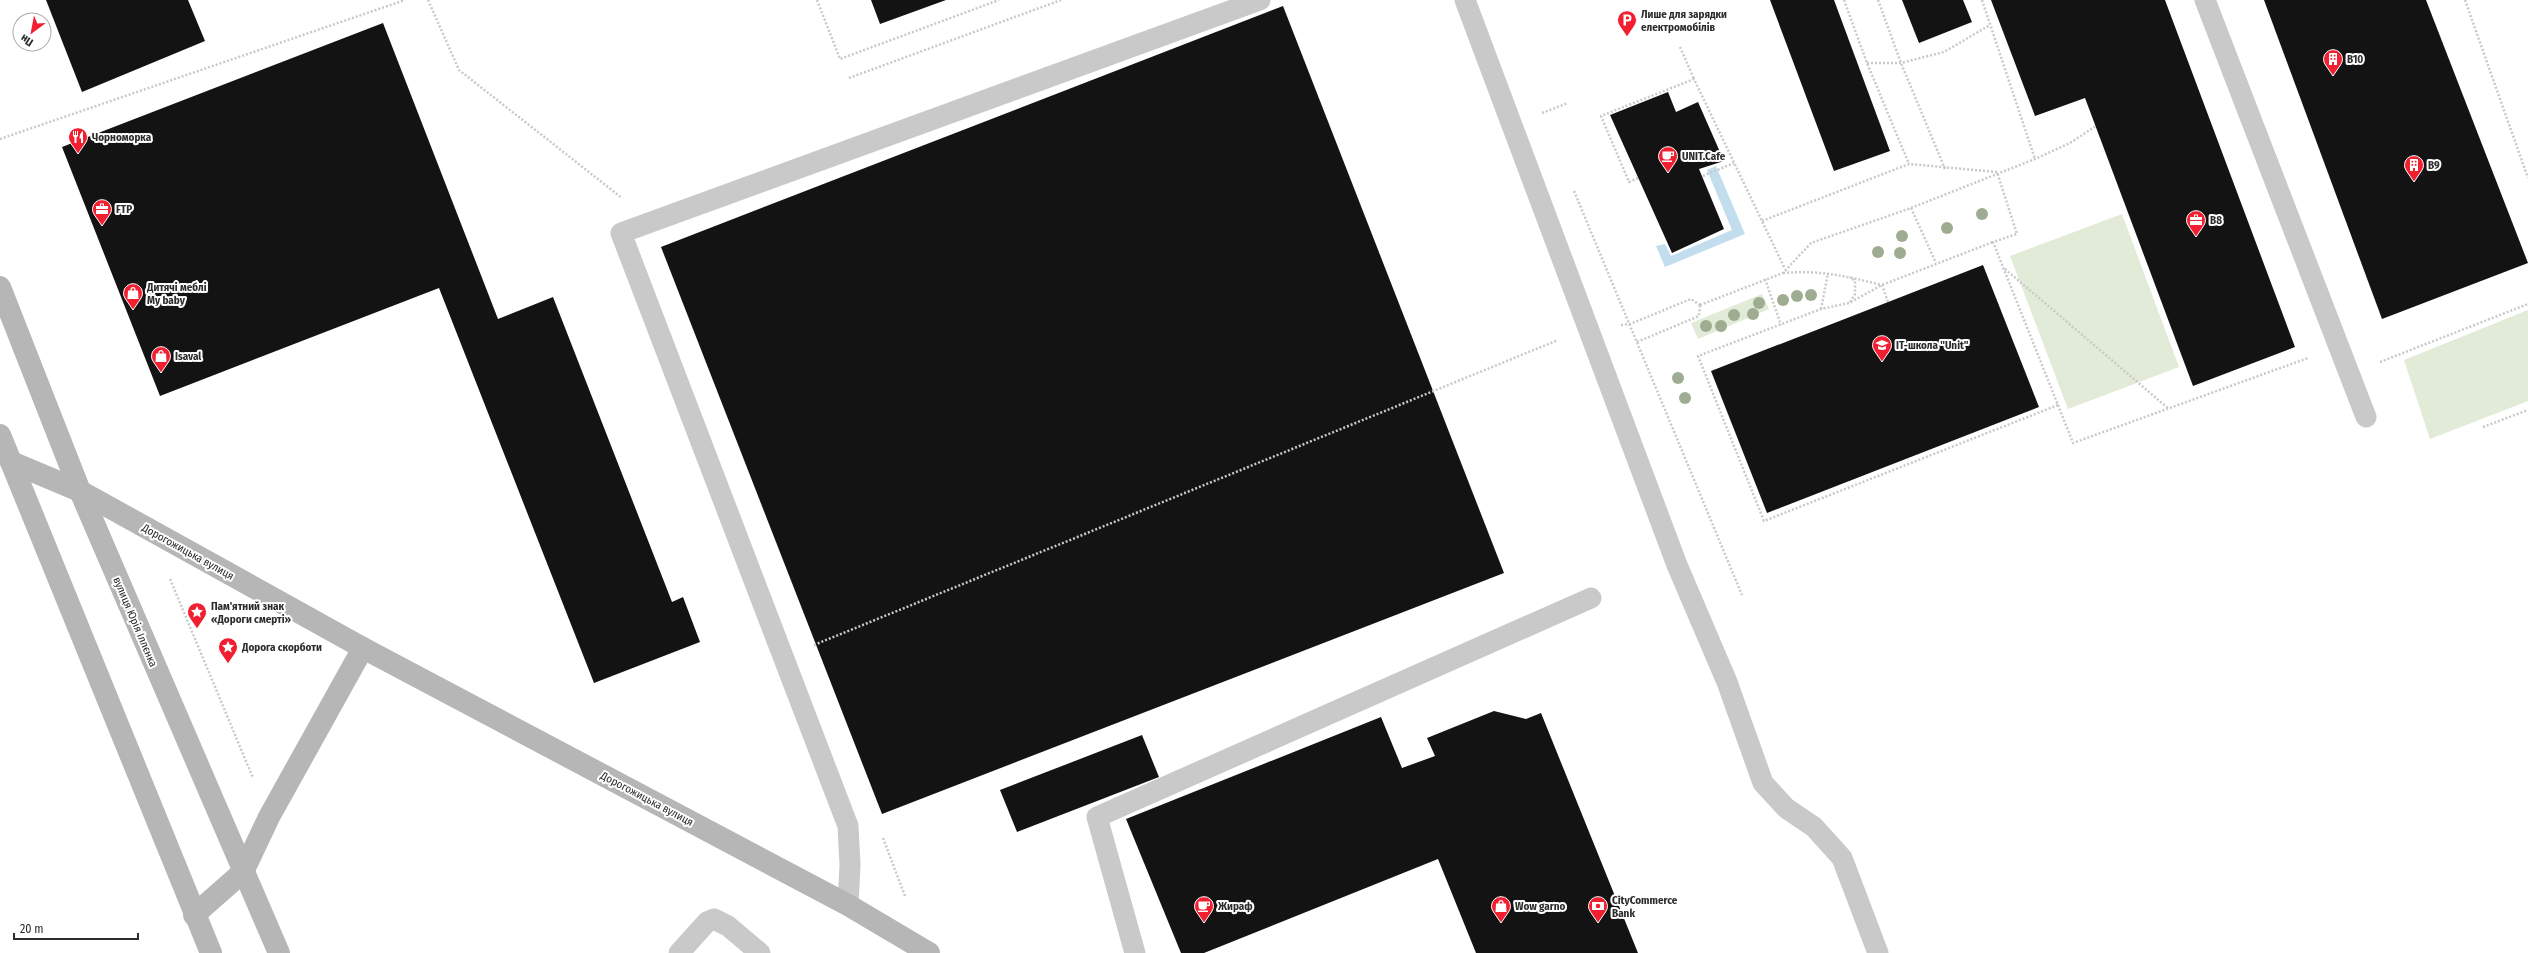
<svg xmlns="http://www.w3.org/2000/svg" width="2528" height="953" font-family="'Fira Sans Condensed',sans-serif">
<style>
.green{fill:#e2ebd7}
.water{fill:#c2dded}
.building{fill:#131313}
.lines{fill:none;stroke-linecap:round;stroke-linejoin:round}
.path{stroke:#c9c9c9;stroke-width:2.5;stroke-dasharray:2 2;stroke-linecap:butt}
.lane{stroke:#c9c9c9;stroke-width:21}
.secondary{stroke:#b6b6b6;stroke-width:22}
.tree{fill:#9ead91}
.labels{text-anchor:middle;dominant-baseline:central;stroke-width:4;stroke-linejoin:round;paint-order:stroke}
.poi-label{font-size:11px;font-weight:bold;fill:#2c2c2c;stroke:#fff;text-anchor:start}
.street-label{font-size:11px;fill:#2c2c2c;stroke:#fff}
</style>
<rect width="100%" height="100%" fill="#fff"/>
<g class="green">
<path d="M2122,214L2179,367L2068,409L2010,256Z"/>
<path d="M1762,294L1769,309L1698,339L1691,323Z"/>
<path d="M2528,310V401L2430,439L2404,360Z"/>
</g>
<path class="water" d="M1716,166L1745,234L1665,267L1656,246L1665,244L1671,256L1732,230L1707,170Z"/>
<g class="building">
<path d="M46,0H188L205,41L82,92Z"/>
<path d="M871,0H946L880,24Z"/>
<path d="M1770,0H1834L1890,151L1834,171Z"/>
<path d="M1902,0H1963L1972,22L1919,43Z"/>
<path d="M1991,0H2165L2295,347L2193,386L2085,98L2035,116Z"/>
<path d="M2264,0H2426L2528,263L2382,319Z"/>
<path d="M1283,6L1504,573L882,814L661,247Z"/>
<path d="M383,23L498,319L553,297L672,602L683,597L700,642L594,683L439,288L160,396L62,147Z"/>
<path d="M1668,92L1676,112L1698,102L1724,161L1699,169L1724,229L1672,253L1610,115Z"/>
<path d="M1983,265L2039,407L1767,513L1711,371Z"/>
<path d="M1494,711L1526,719L1541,713L1638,953H1476L1438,859L1204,953H1181L1126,819L1381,717L1402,768L1435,756L1427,738Z"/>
<path d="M1142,735L1159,777L1017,832L1000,790Z"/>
</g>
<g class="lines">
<g class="path">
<path d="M428,0L459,70L622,198"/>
<path d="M817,0L840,59L999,0"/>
<path d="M1844,0L1867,63L1909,164"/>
<path d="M1878,0L1901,63L1945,169"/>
<path d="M1982,0L2035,159"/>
<path d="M2465,0L2528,178"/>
<path d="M1680,47L1694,79"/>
<path d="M1867,63H1901L1944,52L1990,25"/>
<path d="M849,78L1061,0"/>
<path d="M1542,113L1568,103"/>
<path d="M0,139L405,0"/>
<path d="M1703,176L1734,163"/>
<path d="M1638,178L1629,182L1601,116L1694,79L1785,269"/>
<path d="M1574,191L1742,595"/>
<path d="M1911,208L1936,263"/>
<path d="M1762,221L1909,164L1997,172L2017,234L1993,242L2058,405L1764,521L1698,356L1821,309L1849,303L1882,285L1993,242"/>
<path d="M2005,269L2169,409"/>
<path d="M1783,273C1822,270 1845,276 1882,285L1888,302"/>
<path d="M1765,279L1781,325"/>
<path d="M1850,302L1855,294V281L1850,277"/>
<path d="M1700,305L1783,273L1811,243L1911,208L2035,159L2070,143L2096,126"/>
<path d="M1821,309L1828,273"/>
<path d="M1621,325L1630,324L1691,299L1700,305"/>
<path d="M1637,342L1699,316L1700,305"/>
<path d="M2380,362L2528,304"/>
<path d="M2058,405L2073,443L2308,358"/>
<path d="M2483,427L2528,410"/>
<path d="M170,579L253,778"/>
<path d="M814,645L1558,340"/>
<path d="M883,838L905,896"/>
</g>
<g class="lane">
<path d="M1465,0L1677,565L1727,682L1763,783L1786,808L1814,827L1842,858L1878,953"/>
<path d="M2205,0L2366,417"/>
<path d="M848,905L850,865L848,826L621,233L1260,0"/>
<path d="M679,953L707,922L714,919L728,926L760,953"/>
<path d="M1135,953L1097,817L1591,598"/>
</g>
<g class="secondary">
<path d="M0,287L80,491L279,953"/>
<path d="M0,435L211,953"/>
<path d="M11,462L80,491L363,648L848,905L929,953"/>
<path d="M194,915L243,872L269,817L363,648"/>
</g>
</g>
<g class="tree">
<circle cx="1982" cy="214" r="6"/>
<circle cx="1947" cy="228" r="6"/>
<circle cx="1902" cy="236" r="6"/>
<circle cx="1878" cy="252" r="6"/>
<circle cx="1900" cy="253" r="6"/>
<circle cx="1811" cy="295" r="6"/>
<circle cx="1797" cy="296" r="6"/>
<circle cx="1783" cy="300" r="6"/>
<circle cx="1759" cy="303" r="6"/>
<circle cx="1753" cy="314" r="6"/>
<circle cx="1734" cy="315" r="6"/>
<circle cx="1706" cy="326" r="6"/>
<circle cx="1721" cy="326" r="6"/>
<circle cx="1678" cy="378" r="6"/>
<circle cx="1685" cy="398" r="6"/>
</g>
<defs>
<g id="parking-pin" transform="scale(1)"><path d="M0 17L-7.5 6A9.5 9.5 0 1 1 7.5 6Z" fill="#f21f31" stroke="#fff"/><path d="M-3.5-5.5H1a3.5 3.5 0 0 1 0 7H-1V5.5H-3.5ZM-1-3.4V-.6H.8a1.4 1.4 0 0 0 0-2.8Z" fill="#fff"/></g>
<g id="building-pin" transform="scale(1)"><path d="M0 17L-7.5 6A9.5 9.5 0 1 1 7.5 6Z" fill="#f21f31" stroke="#fff"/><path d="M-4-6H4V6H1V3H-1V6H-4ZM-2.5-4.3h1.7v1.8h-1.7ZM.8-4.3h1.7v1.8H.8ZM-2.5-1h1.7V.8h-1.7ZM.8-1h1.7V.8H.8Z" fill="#fff"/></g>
<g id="restaurant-pin" transform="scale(1)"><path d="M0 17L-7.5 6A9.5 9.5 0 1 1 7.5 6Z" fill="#f21f31" stroke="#fff"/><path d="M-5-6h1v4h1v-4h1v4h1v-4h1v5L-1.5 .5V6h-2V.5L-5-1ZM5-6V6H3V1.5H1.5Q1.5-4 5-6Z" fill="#fff"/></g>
<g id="cafe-pin" transform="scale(1)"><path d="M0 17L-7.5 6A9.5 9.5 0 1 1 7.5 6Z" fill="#f21f31" stroke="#fff"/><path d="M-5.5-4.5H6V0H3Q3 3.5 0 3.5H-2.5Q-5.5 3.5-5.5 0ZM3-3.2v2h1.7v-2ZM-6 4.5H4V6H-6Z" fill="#fff"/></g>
<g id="office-pin" transform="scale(1)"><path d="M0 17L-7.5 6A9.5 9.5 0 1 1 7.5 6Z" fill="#f21f31" stroke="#fff"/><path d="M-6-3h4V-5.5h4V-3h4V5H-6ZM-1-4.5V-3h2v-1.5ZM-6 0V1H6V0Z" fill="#fff"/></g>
<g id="shop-pin" transform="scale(1)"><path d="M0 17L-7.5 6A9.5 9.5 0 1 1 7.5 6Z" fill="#f21f31" stroke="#fff"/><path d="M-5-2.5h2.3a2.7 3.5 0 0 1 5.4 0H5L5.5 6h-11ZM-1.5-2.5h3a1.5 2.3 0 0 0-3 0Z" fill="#fff"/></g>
<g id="school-pin" transform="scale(1)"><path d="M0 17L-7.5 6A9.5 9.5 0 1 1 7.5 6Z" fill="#f21f31" stroke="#fff"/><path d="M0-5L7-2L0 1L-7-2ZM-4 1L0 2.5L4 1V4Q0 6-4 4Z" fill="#fff"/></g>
<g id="sight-pin" transform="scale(1)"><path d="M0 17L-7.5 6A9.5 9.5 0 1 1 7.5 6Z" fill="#f21f31" stroke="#fff"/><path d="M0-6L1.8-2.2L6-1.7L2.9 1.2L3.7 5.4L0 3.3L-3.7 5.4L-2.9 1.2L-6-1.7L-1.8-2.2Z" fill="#fff"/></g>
<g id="bank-pin" transform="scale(1)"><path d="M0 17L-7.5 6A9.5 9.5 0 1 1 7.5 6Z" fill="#f21f31" stroke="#fff"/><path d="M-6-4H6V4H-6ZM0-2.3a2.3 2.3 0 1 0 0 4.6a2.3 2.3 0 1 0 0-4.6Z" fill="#fff"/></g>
</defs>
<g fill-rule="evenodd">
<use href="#parking-pin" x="1627" y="20"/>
<use href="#building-pin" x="2333" y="59"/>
<use href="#restaurant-pin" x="78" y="137"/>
<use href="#cafe-pin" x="1668" y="156"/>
<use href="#building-pin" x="2414" y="165"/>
<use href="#office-pin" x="102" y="209"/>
<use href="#office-pin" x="2196" y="220"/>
<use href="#shop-pin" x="133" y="293"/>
<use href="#school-pin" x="1882" y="345"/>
<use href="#shop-pin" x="161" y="356"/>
<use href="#sight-pin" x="197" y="612"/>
<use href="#sight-pin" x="228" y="647"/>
<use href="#cafe-pin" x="1204" y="906"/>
<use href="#shop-pin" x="1501" y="906"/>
<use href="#bank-pin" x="1598" y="906"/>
</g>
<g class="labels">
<g class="poi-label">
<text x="1641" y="14">Лише для зарядки<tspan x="1641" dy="13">електромобілів</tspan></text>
<text x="2347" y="59">B10</text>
<text x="92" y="137">Чорноморка</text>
<text x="1682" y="156">UNIT.Cafe</text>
<text x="2428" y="165">B9</text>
<text x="116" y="209">FTP</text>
<text x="2210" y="220">B8</text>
<text x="147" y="287">Дитячі меблі<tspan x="147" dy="13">My baby</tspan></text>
<text x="1896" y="345">IT-школа "Unit"</text>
<text x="175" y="356">Isaval</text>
<text x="211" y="606">Пам'ятний знак<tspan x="211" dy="13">«Дороги смерті»</tspan></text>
<text x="242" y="647">Дорога скорботи</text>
<text x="1612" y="900">CityCommerce<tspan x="1612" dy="13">Bank</tspan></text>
<text x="1218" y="906">Жираф</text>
<text x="1515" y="906">Wow garno</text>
</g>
<g class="street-label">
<text transform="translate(188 552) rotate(29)">Дорогожицька вулиця</text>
<text transform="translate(135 622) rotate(67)">вулиця Юрія Іллєнка</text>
<text transform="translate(647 799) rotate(28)">Дорогожицька вулиця</text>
</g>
</g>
<g transform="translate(32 32) rotate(212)"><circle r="19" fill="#ffffff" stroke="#ababab"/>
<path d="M0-3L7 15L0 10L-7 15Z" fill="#f21f31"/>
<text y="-6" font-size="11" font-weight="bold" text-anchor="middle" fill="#2c2c2c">Пн</text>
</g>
<path d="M14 933v6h124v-6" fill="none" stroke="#2c2c2c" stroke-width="2"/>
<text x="20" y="933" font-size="12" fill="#2c2c2c" stroke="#ffffff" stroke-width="3" paint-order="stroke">20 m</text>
</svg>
